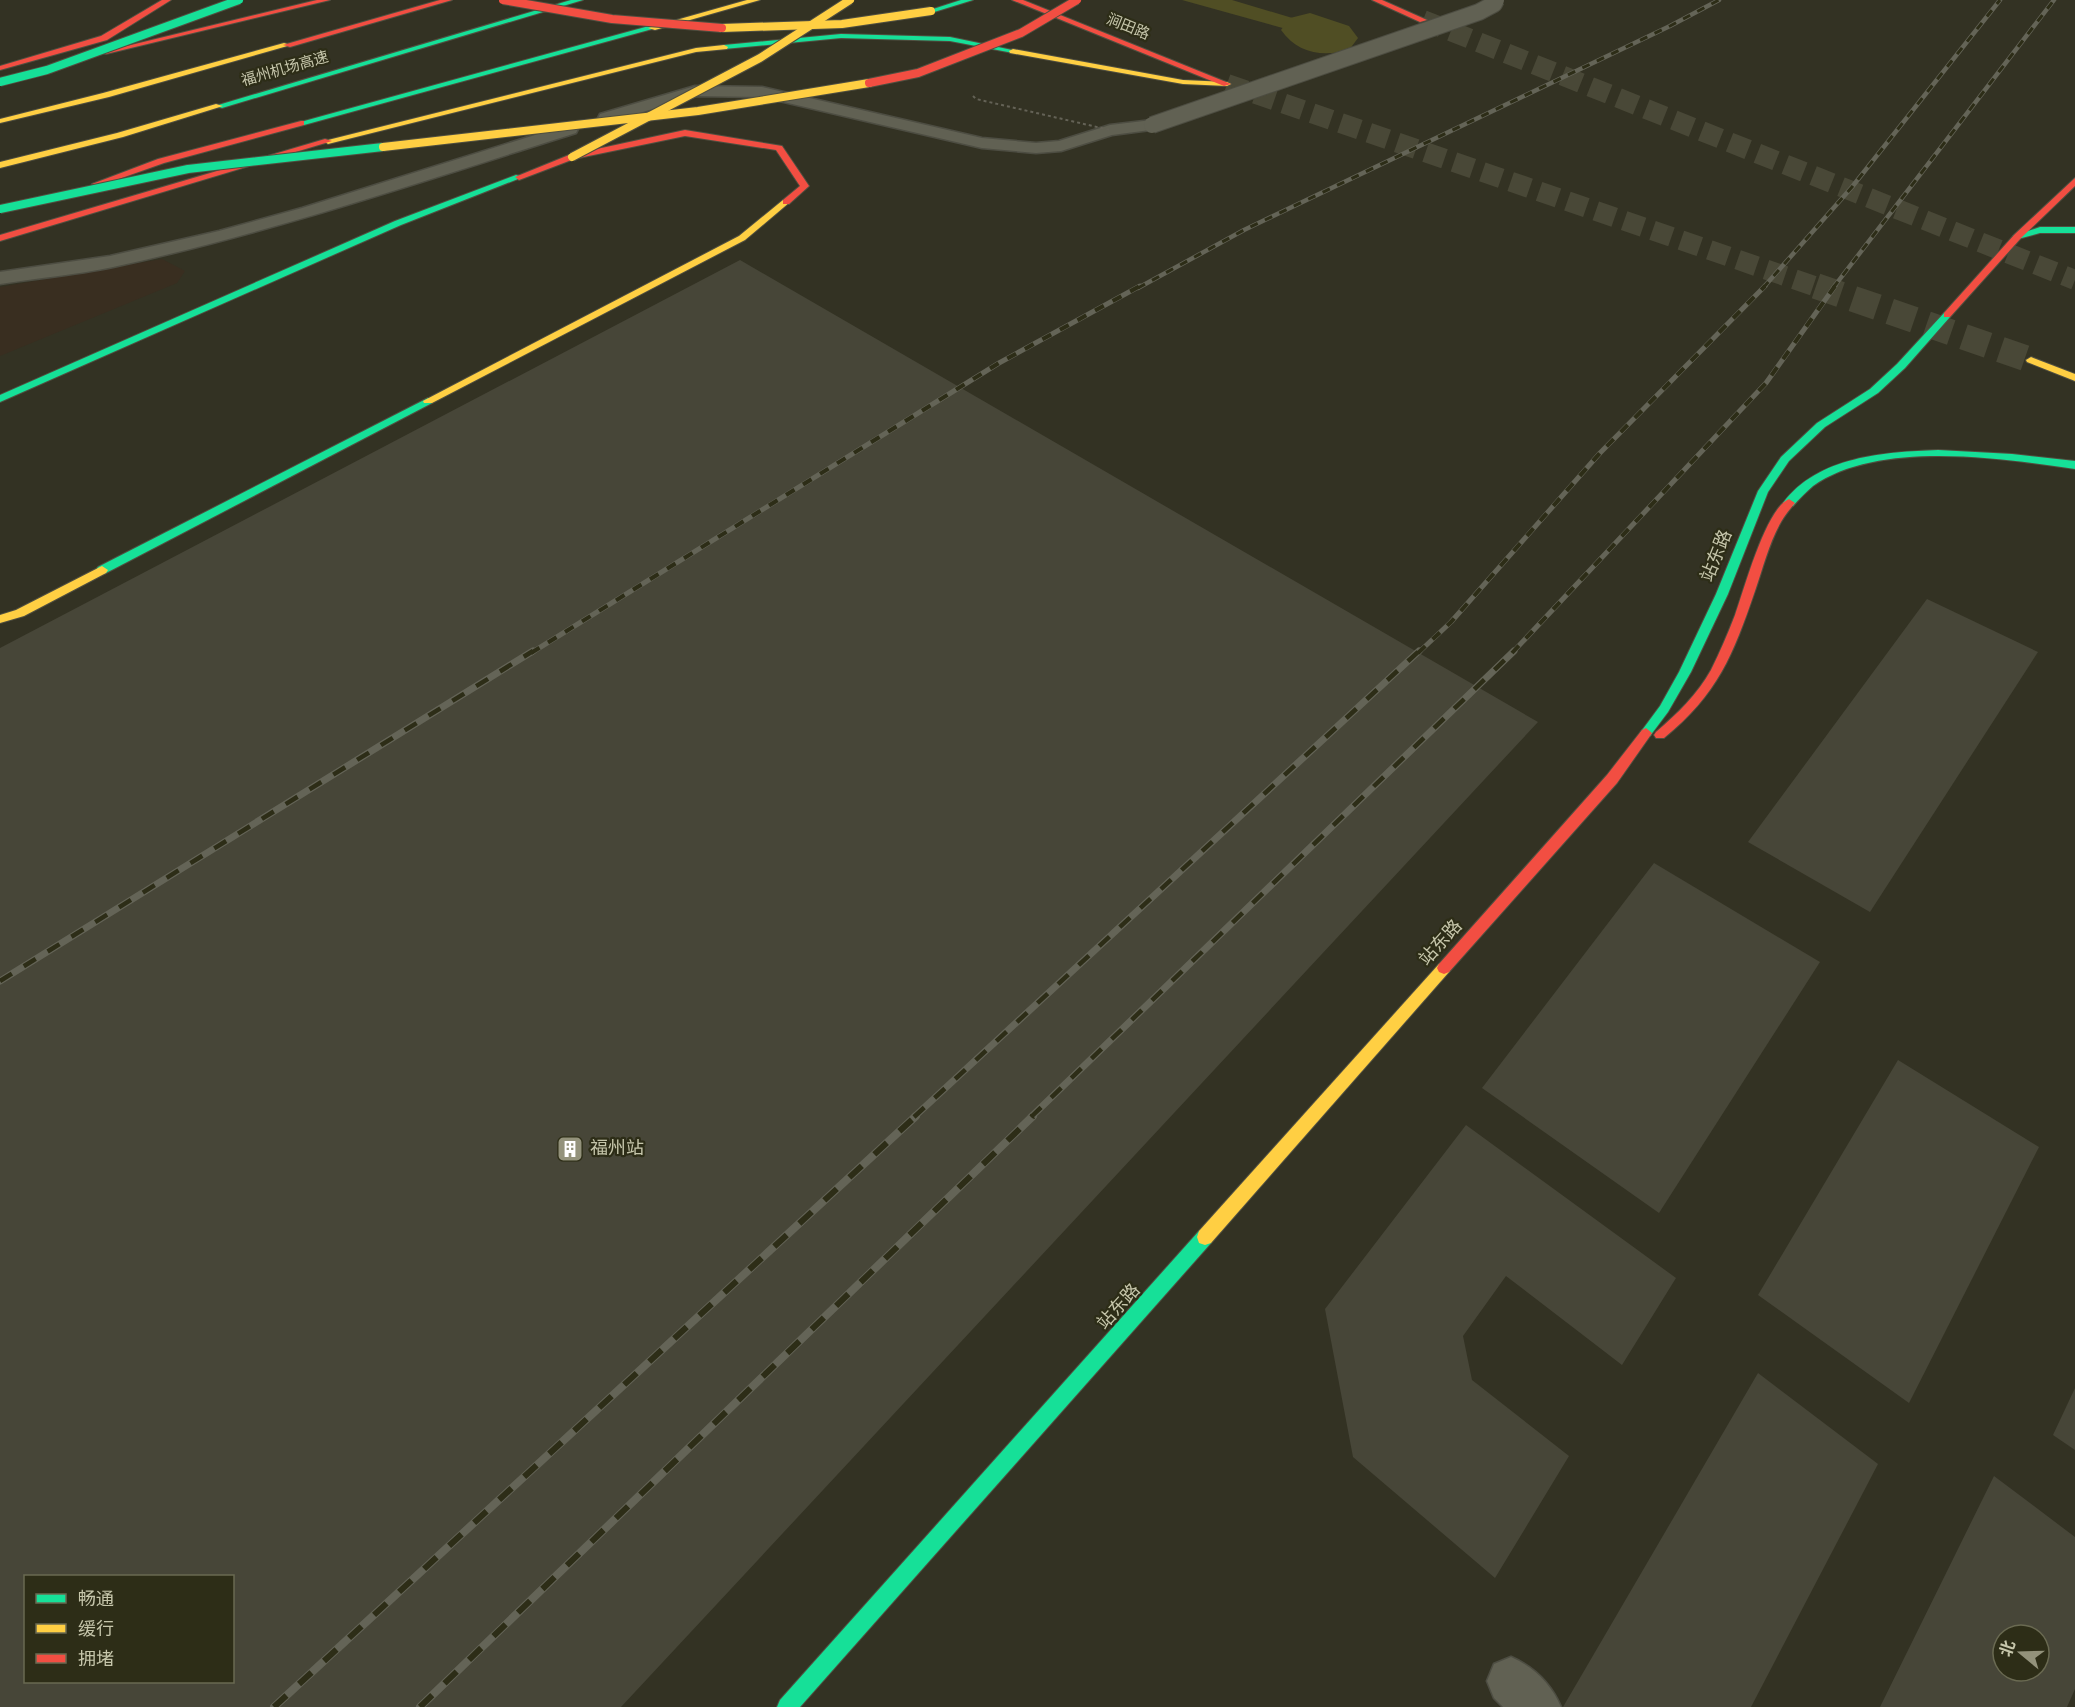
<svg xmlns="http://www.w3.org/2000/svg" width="2075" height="1707" font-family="'Alegreya Sans','Noto Sans SC',sans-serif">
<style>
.green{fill:#392e20}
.water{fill:#504e24}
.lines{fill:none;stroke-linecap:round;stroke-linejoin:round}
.river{fill:#504e24;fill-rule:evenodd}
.building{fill:#474638;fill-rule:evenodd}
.secondary-tunnel-far1{stroke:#494837;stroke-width:20;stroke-dasharray:20 10;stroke-linecap:butt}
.secondary-tunnel{stroke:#494837;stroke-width:26;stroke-dasharray:26 13;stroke-linecap:butt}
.lane-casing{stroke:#4d4d42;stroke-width:3}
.street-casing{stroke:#4d4d42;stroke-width:3}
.fast-casing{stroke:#504f40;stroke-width:2}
.slow-casing{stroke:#504f40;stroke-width:2}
.jam-casing{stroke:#504f40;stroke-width:2}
.lane{fill:#616153;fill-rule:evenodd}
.street{fill:#616153;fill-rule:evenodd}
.fast{fill:#16e098;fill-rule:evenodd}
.slow{fill:#ffcf43;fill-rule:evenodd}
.jam{fill:#f24e42;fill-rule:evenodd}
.rail-far3-casing{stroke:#646457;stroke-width:4.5}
.rail-far2-casing{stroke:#646457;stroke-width:5}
.rail-far1-casing{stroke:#646457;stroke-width:7}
.rail-casing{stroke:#646457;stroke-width:8}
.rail-far3{stroke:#2d2d17;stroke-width:3;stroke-dasharray:8;stroke-linecap:butt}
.rail-far2{stroke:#2d2d17;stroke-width:4;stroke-dasharray:10;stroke-linecap:butt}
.rail-far1{stroke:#2d2d17;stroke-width:4.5;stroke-dasharray:14;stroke-linecap:butt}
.rail{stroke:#2d2d17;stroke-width:6;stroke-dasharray:17;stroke-linecap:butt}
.lane-bridge-casing{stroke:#4d4d42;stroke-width:18;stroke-linecap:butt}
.fast-bridge-casing{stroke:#504f40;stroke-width:10;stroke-linecap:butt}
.slow-bridge-casing{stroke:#504f40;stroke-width:10;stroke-linecap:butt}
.jam-bridge-casing{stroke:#504f40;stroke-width:10;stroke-linecap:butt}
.path-bridge{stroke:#646256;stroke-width:2;stroke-dasharray:3 3;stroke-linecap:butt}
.lane-bridge{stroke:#616153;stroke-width:16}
.fast-bridge{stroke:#16e098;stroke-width:8}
.slow-bridge{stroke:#ffcf43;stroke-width:8}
.jam-bridge{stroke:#f24e42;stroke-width:8}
.labels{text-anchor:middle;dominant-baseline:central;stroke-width:4.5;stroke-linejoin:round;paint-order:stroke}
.far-street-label{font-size:15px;fill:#c6c6ab;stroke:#2d2d17}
.street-label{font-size:18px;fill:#c6c6ab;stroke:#2d2d17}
.poi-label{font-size:18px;fill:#c6c6ab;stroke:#2d2d17;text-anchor:start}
</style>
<rect width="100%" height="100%" fill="#333223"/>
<path class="green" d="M162,259L185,271L177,283L0,356V287Z"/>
<path class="water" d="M1182,0H1232L1309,23L1311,26L1310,30L1297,32Z"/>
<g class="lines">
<path class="river" d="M1310,13L1349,26L1358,38L1349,50C1323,57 1298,54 1281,30L1290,18Z"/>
</g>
<g class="building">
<path d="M740,260L1538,722L621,1707H0V648ZM26,1576H232V1682H26Z"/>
<path d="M1927,599L2038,652L1870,912L1748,842Z"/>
<path d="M1654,863L1820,962L1659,1213L1482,1088Z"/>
<path d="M1898,1060L2039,1147L1909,1403L1758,1295Z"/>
<path d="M1466,1125L1676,1278L1622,1365L1506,1276L1463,1336L1472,1380L1569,1456L1495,1578L1353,1457L1325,1309Z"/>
<path d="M1758,1373L1878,1464L1751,1707H1563Z"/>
<path d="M2075,1388V1450L2053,1435Z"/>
<path d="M1994,1476L2075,1537V1689L2067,1707H1880ZM2003,1635H2039V1671H2003Z"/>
</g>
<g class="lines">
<g class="secondary-tunnel-far1">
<path d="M1423,20L2075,280"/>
<path d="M1227,84L1820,288"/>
</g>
<path class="secondary-tunnel" d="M1816,286L2031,360"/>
<g class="lane-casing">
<g id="lane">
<path d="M695,86L762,87L982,138L1036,143L1059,141L1110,125L1152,120L1160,125L1158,129L1112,135L1061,151L1036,153L982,148L762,97L696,96L606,123L598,118L600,114Z"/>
<path d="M570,124L576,125L578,129L576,133C423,181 270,233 113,267C76,275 37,278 0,284V272L110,256L219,231L302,208Z"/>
</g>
</g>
<g class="street-casing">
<path id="street" d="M1511,1657C1534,1667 1551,1684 1561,1707H1503L1494,1698L1487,1681L1494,1664Z"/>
</g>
<g class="fast-casing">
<g id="fast">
<path d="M571,0H583L222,108L215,106Z"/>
<path d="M961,0H973L931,13L927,11Z"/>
<path d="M649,26L656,28L304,125L297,123Z"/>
<path d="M841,34L950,37L1017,51L1013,53L950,41L841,38L724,49L720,47L724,45Z"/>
<path d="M516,175L523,177L401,225L0,402V395L395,221Z"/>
<path d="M2040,227H2075V233H2040L2018,239L2013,236Z"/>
<path d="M1947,312L1950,313V317L1905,368L1878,393L1825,427L1789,461L1768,492L1728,594L1691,672L1668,712L1650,736H1642L1640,733L1660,706L1679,672L1716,594L1758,491L1781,457L1817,423L1870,389L1897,364L1944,313Z"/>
<path d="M428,398L432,399V403L106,573L102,574L96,570L98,567Z"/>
<path d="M1938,450L2012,454L2075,461V469C1999,458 1879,440 1813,486C1806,492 1799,499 1793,506H1785L1783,503C1818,456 1885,452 1938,450Z"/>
<path d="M1205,1229L1211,1231L1213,1237L1211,1243L800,1707H777L780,1700L1199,1231Z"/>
</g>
</g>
<g class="slow-casing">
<g id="slow">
<path d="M747,0H760L655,30L648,28Z"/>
<path d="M284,43L291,45L109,97L0,123V119L103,93Z"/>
<path d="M724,45L728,47L727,49L696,52L328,144L324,141L696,48Z"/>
<path d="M1013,49L1183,80L1227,82L1231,84L1227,86L1183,84L1010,53L1009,51Z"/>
<path d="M216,104L223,106L123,137L0,168V162L117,133Z"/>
<path d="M783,200L790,202L745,240L432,403H424L423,401L739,236Z"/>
<path d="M2031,357L2075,374V381L2027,362L2026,360Z"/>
<path d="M102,566L108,570L106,573L24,616L0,623V615L16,610Z"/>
<path d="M1444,962L1449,964L1451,968L1449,972L1211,1243L1205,1245L1199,1243L1197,1237L1199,1231L1439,964Z"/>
</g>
</g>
<g class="jam-casing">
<g id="jam">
<path d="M162,0H171L107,40L0,70V66L101,36Z"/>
<path d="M317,0H330L106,54L102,52Z"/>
<path d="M440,0H452L290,47L283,45Z"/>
<path d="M1012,0H1023L1231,84L1224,86Z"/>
<path d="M1372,0H1382L1427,20L1420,22Z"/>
<path d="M301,121H304V125L164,163L99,186L92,184L158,159Z"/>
<path d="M685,130L782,146L809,186L789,204H783V200L800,186L776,150L685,136L574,159L519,180L515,177L569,155Z"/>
<path d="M325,139L332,141L0,241V235Z"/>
<path d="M2075,178V186L2021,238L1950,317H1944V313L2015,234Z"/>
<path d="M1789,499L1795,503C1790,509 1785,515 1781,522C1769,543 1763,568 1755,591C1733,655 1718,694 1664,738H1656L1654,735L1656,732C1678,713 1697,695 1711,670C1720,652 1728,633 1735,615C1744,590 1766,508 1789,499Z"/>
<path d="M1646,728L1652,733L1650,736L1617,783L1449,972L1444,974L1439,972L1437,968L1439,964L1607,775L1642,730Z"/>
</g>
</g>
<use href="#lane" class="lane"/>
<use href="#street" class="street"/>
<use href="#fast" class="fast"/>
<use href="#slow" class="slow"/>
<use href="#jam" class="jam"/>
<g class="rail-far3-casing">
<g id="rail-far3">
<path d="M1138,288L1244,230L1670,26L1719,0"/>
<path d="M1763,288L1852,187L2000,0"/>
<path d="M1833,288L2054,0"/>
</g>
</g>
<g class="rail-far2-casing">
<g id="rail-far2">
<path d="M531,653L999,363L1140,286"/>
<path d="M1418,653L1451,622L1600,453L1765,286"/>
<path d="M1512,653L1766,383L1835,286"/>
</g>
</g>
<g class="rail-far1-casing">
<g id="rail-far1">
<path d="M0,981L533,651"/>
<path d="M914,1117L1419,651"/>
<path d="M1031,1117L1514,651"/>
</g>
</g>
<g class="rail-casing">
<g id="rail">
<path d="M274,1707L916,1116"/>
<path d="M420,1707L1033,1116"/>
</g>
</g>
<use href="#rail-far3" class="rail-far3"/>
<use href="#rail-far2" class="rail-far2"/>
<use href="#rail-far1" class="rail-far1"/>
<use href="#rail" class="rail"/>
<g class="lane-bridge-casing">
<path id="lane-bridge" d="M1152,125L1479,12L1494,4L1496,0"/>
</g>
<g class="fast-bridge-casing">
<g id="fast-bridge">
<path d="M0,82L47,70L239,0"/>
<path d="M0,209L188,169L383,147"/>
</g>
</g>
<g class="slow-bridge-casing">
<g id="slow-bridge">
<path d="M722,28L842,24L931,11"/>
<path d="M383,147L698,111L869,83"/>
<path d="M572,157L760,58L850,0"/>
</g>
</g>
<g class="jam-bridge-casing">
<g id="jam-bridge">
<path d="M503,0L612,19L722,28"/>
<path d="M869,83L918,73L1021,33L1077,0"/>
</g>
</g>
<path class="path-bridge" d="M973,96L976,99L1110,130"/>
<use href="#lane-bridge" class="lane-bridge"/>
<use href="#fast-bridge" class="fast-bridge"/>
<use href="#slow-bridge" class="slow-bridge"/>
<use href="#jam-bridge" class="jam-bridge"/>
</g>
<defs>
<g id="building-square" transform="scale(1.35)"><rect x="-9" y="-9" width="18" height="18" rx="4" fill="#93927b" stroke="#2d2d17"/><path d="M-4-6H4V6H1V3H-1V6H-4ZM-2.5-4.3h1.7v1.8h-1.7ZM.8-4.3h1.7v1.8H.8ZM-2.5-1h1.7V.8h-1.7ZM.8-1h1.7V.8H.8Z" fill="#fff"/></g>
</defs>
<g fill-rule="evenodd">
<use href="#building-square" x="570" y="1149"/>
</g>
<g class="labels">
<g class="far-street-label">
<text transform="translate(1128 27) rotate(22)">涧田路</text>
<text transform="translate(285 69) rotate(-16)">福州机场高速</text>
</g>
<g class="street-label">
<text transform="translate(1717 556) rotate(-68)">站东路</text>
<text transform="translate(1441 943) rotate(-48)">站东路</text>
<text transform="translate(1119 1307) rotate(-48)">站东路</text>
</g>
<g class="poi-label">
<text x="590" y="1149">福州站</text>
</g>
</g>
<rect x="24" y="1575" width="210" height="108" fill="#2d2d17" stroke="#6a6a52" stroke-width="1.5"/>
<rect x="36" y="1594" width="30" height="9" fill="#16e098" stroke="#6a6a52" stroke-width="1.5"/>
<text x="78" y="1605" font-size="18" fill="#c6c6ab">畅通</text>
<rect x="36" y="1624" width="30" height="9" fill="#ffcf43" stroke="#6a6a52" stroke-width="1.5"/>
<text x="78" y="1635" font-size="18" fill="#c6c6ab">缓行</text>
<rect x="36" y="1654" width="30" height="9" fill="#f24e42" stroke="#6a6a52" stroke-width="1.5"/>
<text x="78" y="1665" font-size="18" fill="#c6c6ab">拥堵</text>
<g transform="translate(2021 1653) rotate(289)"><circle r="28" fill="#2d2d17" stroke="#6a6a52" stroke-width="1.5"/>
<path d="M0-4.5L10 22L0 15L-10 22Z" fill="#93927b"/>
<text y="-9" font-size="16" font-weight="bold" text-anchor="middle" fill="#c6c6ab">北</text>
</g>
</svg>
